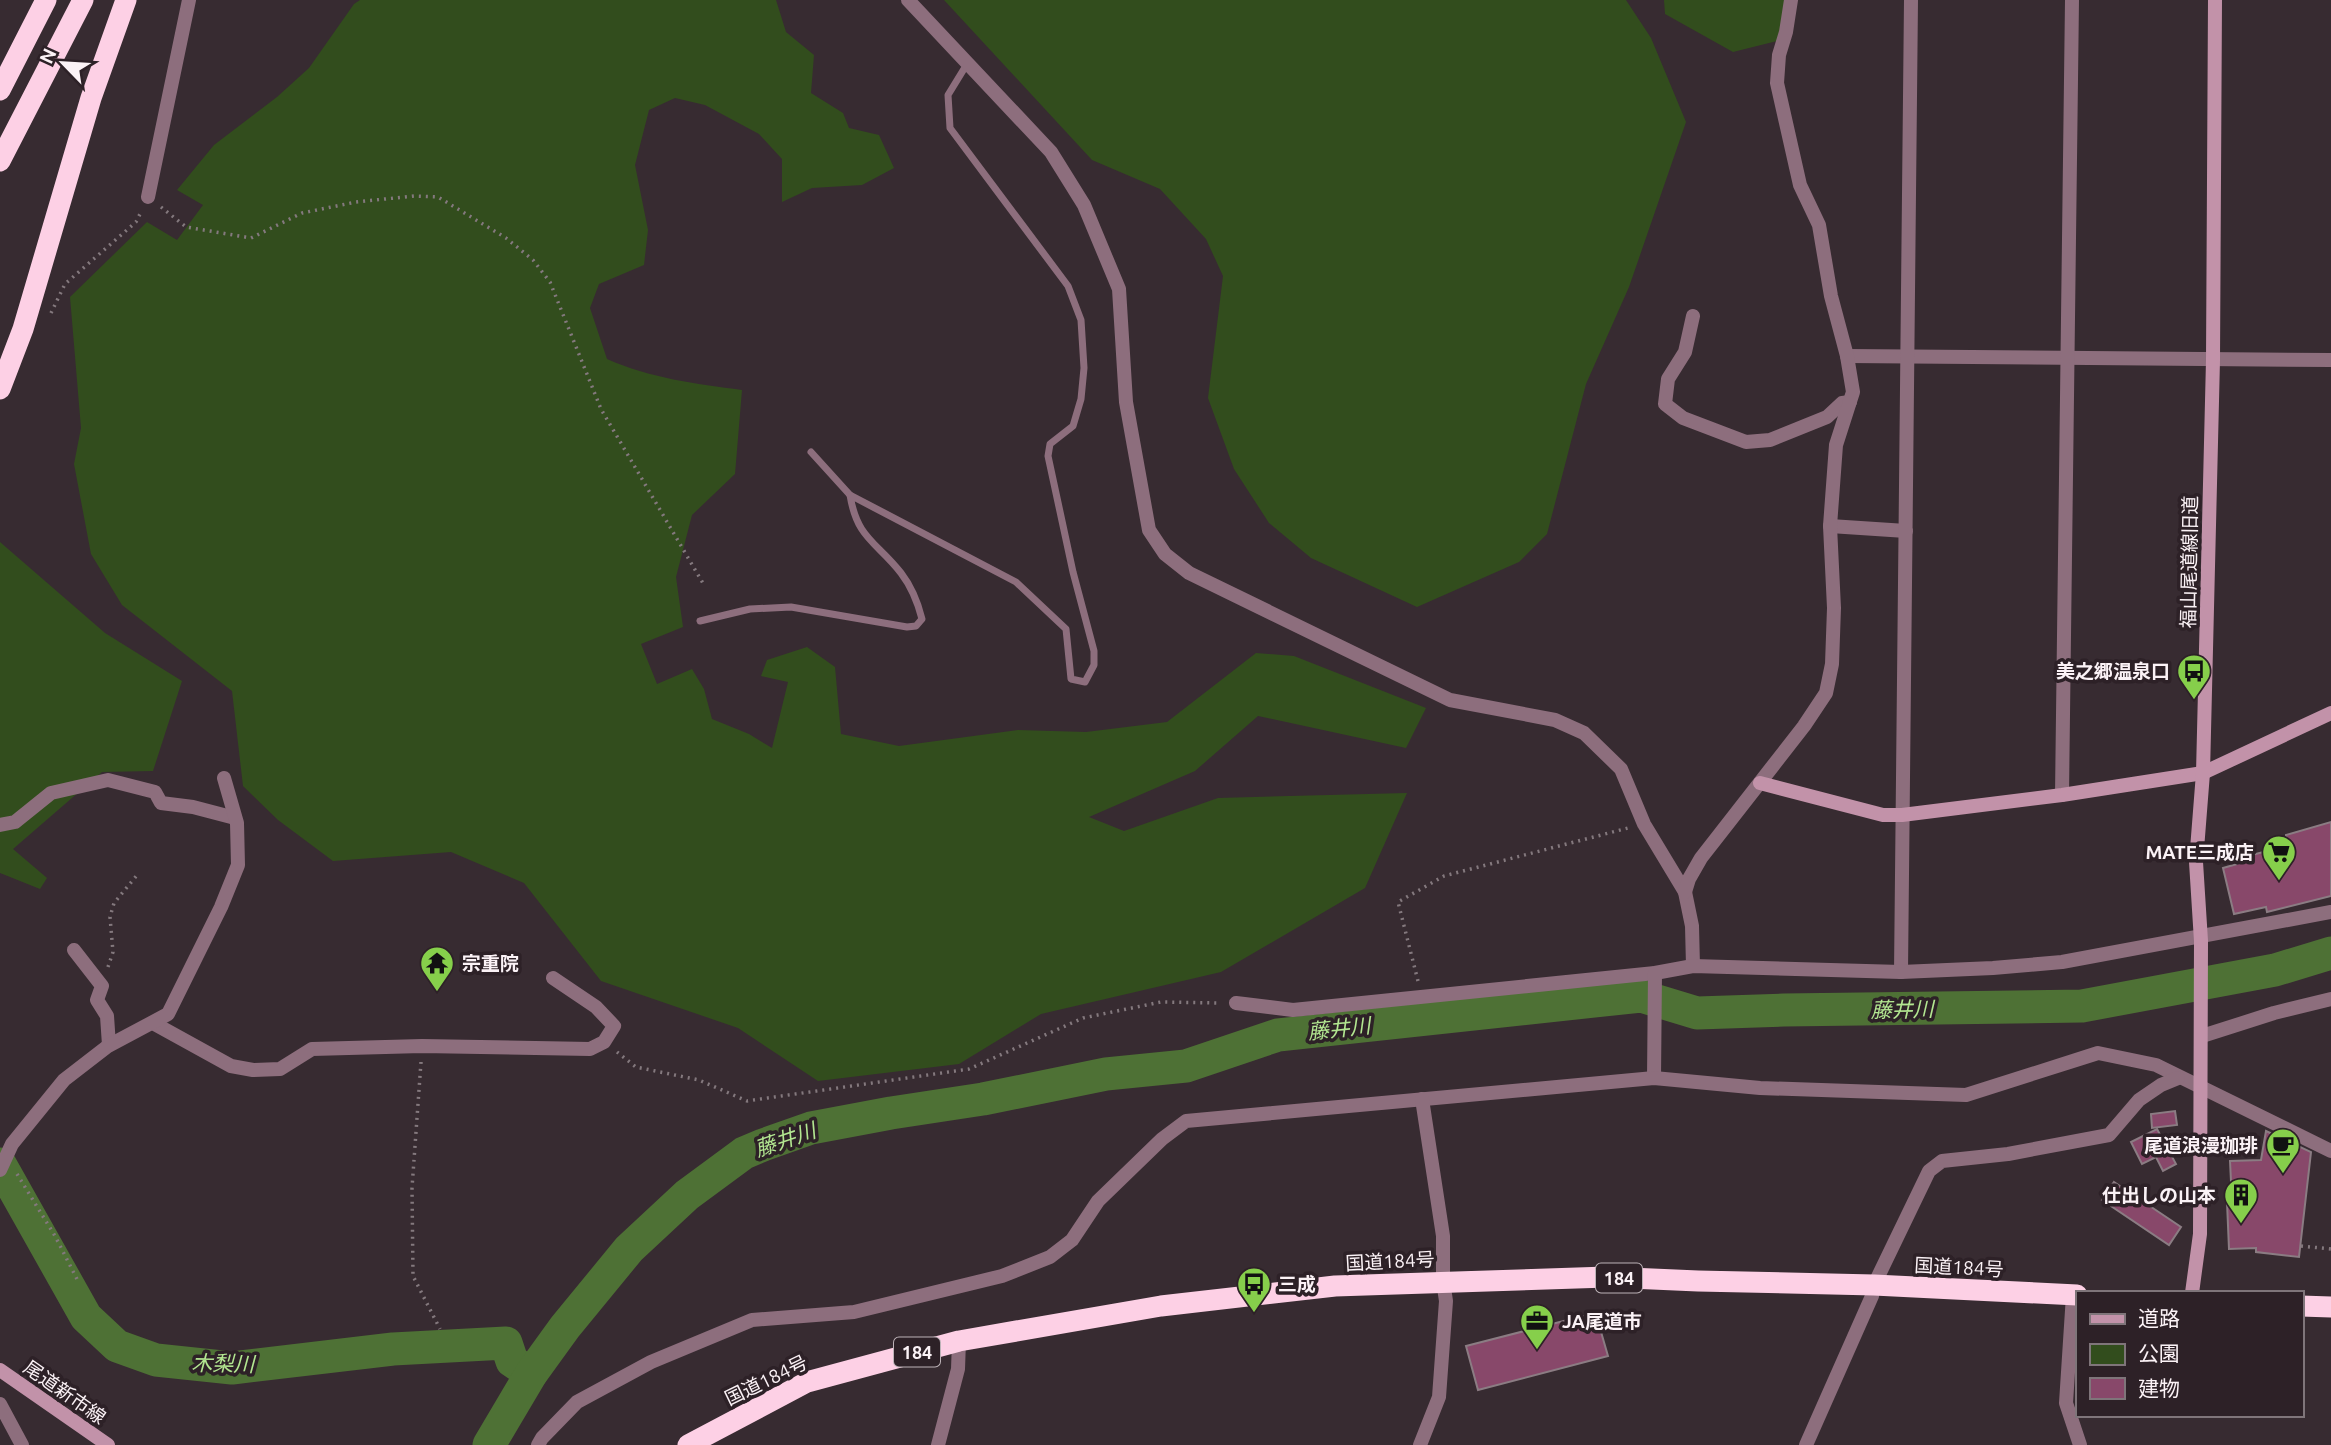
<svg xmlns="http://www.w3.org/2000/svg" width="2331" height="1445" font-family="Ubuntu,'Noto Sans JP',sans-serif">
<style>
.green{fill:#324d1d}
.lines{fill:none;stroke-linecap:round;stroke-linejoin:round}
.river{stroke:#4e7135;stroke-width:33}
.building{fill:#88486a;stroke:#8b7c83;stroke-width:2}
.path{stroke:#84797e;stroke-width:3.5;stroke-dasharray:2 5;stroke-linecap:butt}
.lane{stroke:#8d6e7d;stroke-width:7}
.street{stroke:#8d6e7d;stroke-width:14}
.secondary{stroke:#c292a9;stroke-width:14}
.highway{stroke:#fdd0e5;stroke-width:21}
.labels{text-anchor:middle;dominant-baseline:central;stroke-width:7;stroke-linejoin:round;paint-order:stroke}
.shield{fill:#2d2127;stroke:#bdb3b8;stroke-width:2}
.shield-label{font-size:18px;font-weight:bold;fill:#fbf2f6}
.street-label{font-size:19px;fill:#fbf2f6;stroke:#2d2127}
.poi-label{font-size:19px;font-weight:bold;fill:#fbf2f6;stroke:#2d2127;text-anchor:end}
.water-label{font-size:21px;font-style:italic;fill:#b3e791;stroke:#2d2127}
</style>
<rect width="100%" height="100%" fill="#372b31"/>
<g class="green">
<path d="M360,0H776L786,32L814,55L811,93L843,113L849,128L879,135L894,168L862,185L812,188L782,202V159L759,134L705,105L675,98L649,110L635,165L648,230L644,265L599,284L590,308L607,359C650,378 696,384 742,390L735,474L692,515L676,577L683,627L641,644L657,684L692,669L704,689L712,719L749,734L772,748L788,682L761,676L767,660L807,647L835,667L841,734L899,746L1018,730L1086,732L1167,722L1256,653L1294,656L1426,708L1406,748L1258,716L1195,771L1089,817L1124,831L1218,798L1407,793L1365,888L1221,972L1041,1014L959,1064L818,1081L738,1028L601,981L524,883L451,852L333,861L278,820L243,786L232,691L122,605L91,554L74,464L81,428L70,297L147,222L177,240L203,205L177,190L214,145L277,97L309,68L354,4Z"/>
<path d="M944,0H1626L1651,38L1686,122L1629,287L1586,384L1547,534L1519,562L1417,607L1311,558L1269,523L1234,469L1208,398L1223,276L1206,239L1160,189L1092,160Z"/>
<path d="M1664,0H1791L1777,41L1733,52L1665,14Z"/>
<path d="M0,542L105,633L182,681L153,771L102,772L13,849L47,878L40,889L0,873Z"/>
</g>
<g class="lines">
<g class="river">
<path d="M0,1164L86,1317L117,1346L156,1360L232,1368L393,1349L506,1343L512,1361L531,1374"/>
<path d="M489,1445L531,1374L565,1327L629,1249L687,1195L744,1153L763,1145L811,1128L891,1113L983,1099L1106,1074L1186,1066L1278,1035L1641,996L1697,1013L1784,1010L2082,1006L2275,970L2331,953"/>
</g>
</g>
<g class="building">
<path d="M2331,822V896L2267,912L2266,907L2234,914L2223,868L2237,864L2236,859L2287,846L2286,835Z"/>
<path d="M2175,1111L2177,1125L2152,1128L2151,1114Z"/>
<path d="M2157,1129L2176,1164L2163,1171L2156,1157L2142,1164L2131,1142Z"/>
<path d="M2266,1131L2311,1152L2299,1257L2256,1252V1248L2229,1249L2227,1202H2232L2230,1161L2261,1160Z"/>
<path d="M2114,1182L2181,1227L2169,1245L2102,1200Z"/>
<path d="M1583,1316L1599,1325L1608,1356L1478,1390L1466,1346Z"/>
</g>
<g class="lines">
<g class="path">
<path d="M161,207L186,227L251,238L302,213L356,202L414,196L438,197L506,238L533,260L550,282L601,409L704,585"/>
<path d="M51,313L65,284L136,222L141,212"/>
<path d="M108,967L113,952L110,917L114,903L138,874"/>
<path d="M1418,981L1398,902L1444,876L1628,828"/>
<path d="M617,1052L636,1067L699,1080L747,1101L969,1069L1083,1018L1161,1002L1220,1003"/>
<path d="M421,1062L412,1188L413,1276L440,1329"/>
<path d="M17,1174L55,1236L79,1283"/>
<path d="M2301,1246L2331,1249"/>
</g>
<g class="lane">
<path d="M811,452L850,495"/>
<path d="M700,621L750,609L791,607L907,627L916,626L922,619C918,603 911,586 901,573C877,542 857,539 850,495L1016,582L1066,629L1071,679L1085,682L1094,665V651L1073,572L1048,456L1050,444L1073,426L1081,399L1084,368L1081,320L1068,286L950,128L948,95L967,64"/>
</g>
<g class="street">
<path d="M908,0L1051,152L1084,205L1119,289L1126,402L1149,530L1165,554L1189,573L1450,700L1555,720L1584,733L1621,769L1644,824L1685,892L1692,926L1693,966"/>
<path d="M148,197L189,0"/>
<path d="M1693,316L1685,352L1668,379L1665,404L1683,418L1746,442L1770,440L1827,417L1842,403L1850,402"/>
<path d="M1847,356L2331,360"/>
<path d="M1830,526L1906,531"/>
<path d="M2062,795L2072,0"/>
<path d="M0,825L15,822L51,793L108,780L155,792L161,803L193,807L235,818"/>
<path d="M1685,892L1689,879L1701,858L1804,726L1826,693L1832,664L1834,608L1830,526L1836,445L1853,392L1847,356L1831,296L1819,225L1800,185L1777,83L1779,55L1786,32L1791,0"/>
<path d="M74,950L102,986L97,1000L107,1016L109,1045"/>
<path d="M1901,972L1911,0"/>
<path d="M1236,1003L1293,1010L1655,973L1693,966L1901,972L1993,968L2062,962L2331,912"/>
<path d="M153,1023L231,1066L253,1070L280,1069L312,1049L422,1046L590,1049L604,1042L614,1026L596,1007L553,978"/>
<path d="M2202,1036L2274,1013L2331,999"/>
<path d="M1654,1078L1655,973"/>
<path d="M0,1170L12,1144L64,1080L108,1046L168,1014L221,907L238,865L237,823L224,778"/>
<path d="M2073,1295L2066,1403L2080,1445"/>
<path d="M0,1404L22,1445"/>
<path d="M538,1445L542,1438L577,1402L651,1362L752,1320L854,1312L1002,1276L1050,1257L1072,1240L1098,1201L1162,1139L1186,1121L1654,1078L1760,1088L1966,1095L2098,1053L2156,1065L2331,1151"/>
<path d="M938,1445L958,1369L959,1341"/>
<path d="M1420,1445L1439,1397L1446,1301L1443,1281V1236L1422,1099"/>
<path d="M1806,1445L1872,1296L1874,1285L1929,1171L1942,1161L2008,1154L2109,1135L2139,1100L2161,1085L2178,1078"/>
</g>
<g class="secondary">
<path d="M1760,783L1883,815H1902L2062,795L2203,773L2331,713"/>
<path d="M2192,1293L2200,1234L2201,941L2196,862L2203,773L2213,360L2215,0"/>
<path d="M0,1370L108,1445"/>
</g>
<g class="highway">
<path d="M0,90L46,0"/>
<path d="M0,161L83,0"/>
<path d="M0,389L23,329L91,98L126,0"/>
<path d="M2301,1306L2331,1307"/>
<path d="M688,1445L807,1382L959,1341L1161,1306L1335,1286L1607,1277L1698,1281L1874,1285L2077,1295"/>
</g>
</g>
<defs>
<g id="bus-pin" transform="scale(1.75)"><path d="M0 17L-7.5 6A9.5 9.5 0 1 1 7.5 6Z" fill="#86cf4b" stroke="#2d2127"/><path d="M-5-6H5V4H4V6H2V4H-2V6H-4V4H-5ZM-3.5-4V0h7V-4ZM-3.5 1.2v1.5H-2V1.2ZM2 1.2v1.5H3.5V1.2Z" fill="#111"/></g>
<g id="supermarket-pin" transform="scale(1.75)"><path d="M0 17L-7.5 6A9.5 9.5 0 1 1 7.5 6Z" fill="#86cf4b" stroke="#2d2127"/><path d="M-6-5.5h2.5l.6 2H6L4.5 2H-2.5L-4.4-4H-6ZM-1.5 3.2a1.3 1.3 0 1 0 .1 0ZM3 3.2a1.3 1.3 0 1 0 .1 0Z" fill="#111"/></g>
<g id="temple-pin" transform="scale(1.75)"><path d="M0 17L-7.5 6A9.5 9.5 0 1 1 7.5 6Z" fill="#86cf4b" stroke="#2d2127"/><path d="M0-6L5-2H3V0L6.5 2.5H4V6H1.5V3h-3V6H-4V2.5H-6.5L-3 0V-2H-5Z" fill="#111"/></g>
<g id="cafe-pin" transform="scale(1.75)"><path d="M0 17L-7.5 6A9.5 9.5 0 1 1 7.5 6Z" fill="#86cf4b" stroke="#2d2127"/><path d="M-5.5-4.5H6V0H3Q3 3.5 0 3.5H-2.5Q-5.5 3.5-5.5 0ZM3-3.2v2h1.7v-2ZM-6 4.5H4V6H-6Z" fill="#111"/></g>
<g id="building-pin" transform="scale(1.75)"><path d="M0 17L-7.5 6A9.5 9.5 0 1 1 7.5 6Z" fill="#86cf4b" stroke="#2d2127"/><path d="M-4-6H4V6H1V3H-1V6H-4ZM-2.5-4.3h1.7v1.8h-1.7ZM.8-4.3h1.7v1.8H.8ZM-2.5-1h1.7V.8h-1.7ZM.8-1h1.7V.8H.8Z" fill="#111"/></g>
<g id="office-pin" transform="scale(1.75)"><path d="M0 17L-7.5 6A9.5 9.5 0 1 1 7.5 6Z" fill="#86cf4b" stroke="#2d2127"/><path d="M-6-3h4V-5.5h4V-3h4V5H-6ZM-1-4.5V-3h2v-1.5ZM-6 0V1H6V0Z" fill="#111"/></g>
</defs>
<g fill-rule="evenodd">
<use href="#bus-pin" x="2194" y="671"/>
<use href="#supermarket-pin" x="2279" y="852"/>
<use href="#temple-pin" x="437" y="963"/>
<use href="#cafe-pin" x="2283" y="1145"/>
<use href="#building-pin" x="2241" y="1195"/>
<use href="#bus-pin" x="1254" y="1284"/>
<use href="#office-pin" x="1537" y="1321"/>
</g>
<g class="labels">
<g class="shield">
<rect x="1596" y="1263.5" width="46" height="29" rx="5"/>
<rect x="894" y="1337.5" width="46" height="29" rx="5"/>
</g>
<g class="shield-label">
<text x="1619" y="1278">184</text>
<text x="917" y="1352">184</text>
</g>
<g class="street-label">
<text transform="translate(2189 562) rotate(-89)">福山尾道線旧道</text>
<text transform="translate(1390 1261) rotate(-3)">国道184号</text>
<text transform="translate(1959 1267) rotate(3)">国道184号</text>
<text transform="translate(766 1380) rotate(-26)">国道184号</text>
<text transform="translate(65 1392) rotate(35)">尾道新市線</text>
</g>
<g class="poi-label">
<text x="2170" y="671">美之郷温泉口</text>
<text x="2254" y="852">MATE三成店</text>
<text x="462" y="963" text-anchor="start">宗重院</text>
<text x="2258" y="1145">尾道浪漫珈琲</text>
<text x="2216" y="1195">仕出しの山本</text>
<text x="1278" y="1284" text-anchor="start">三成</text>
<text x="1562" y="1321" text-anchor="start">JA尾道市</text>
</g>
<g class="water-label">
<text transform="translate(1902 1009) rotate(-1)">藤井川</text>
<text transform="translate(1339 1028) rotate(-6)">藤井川</text>
<text transform="translate(785 1139) rotate(-19)">藤井川</text>
<text transform="translate(223 1363) rotate(1)">木梨川</text>
</g>
</g>
<rect x="2076" y="1291" width="228" height="126" fill="#2d2127" stroke="#7f757a" stroke-width="2"/>
<rect x="2090" y="1314" width="35" height="10" fill="#c292a9" stroke="#7f757a" stroke-width="2"/>
<text x="2138" y="1326" font-size="21" fill="#fbf2f6">道路</text>
<rect x="2090" y="1344" width="35" height="21" fill="#324d1d" stroke="#7f757a" stroke-width="2"/>
<text x="2138" y="1361" font-size="21" fill="#fbf2f6">公園</text>
<rect x="2090" y="1378" width="35" height="21" fill="#88486a" stroke="#7f757a" stroke-width="2"/>
<text x="2138" y="1396" font-size="21" fill="#fbf2f6">建物</text>
<g transform="translate(63 63) rotate(295)" stroke="#2d2127" stroke-width="5" paint-order="stroke">
<path d="M0-5L12 26L0 18L-12 26Z" fill="#fbf2f6"/>
<text y="-10" font-size="19" font-weight="bold" text-anchor="middle" fill="#fbf2f6">N</text>
</g>
</svg>
